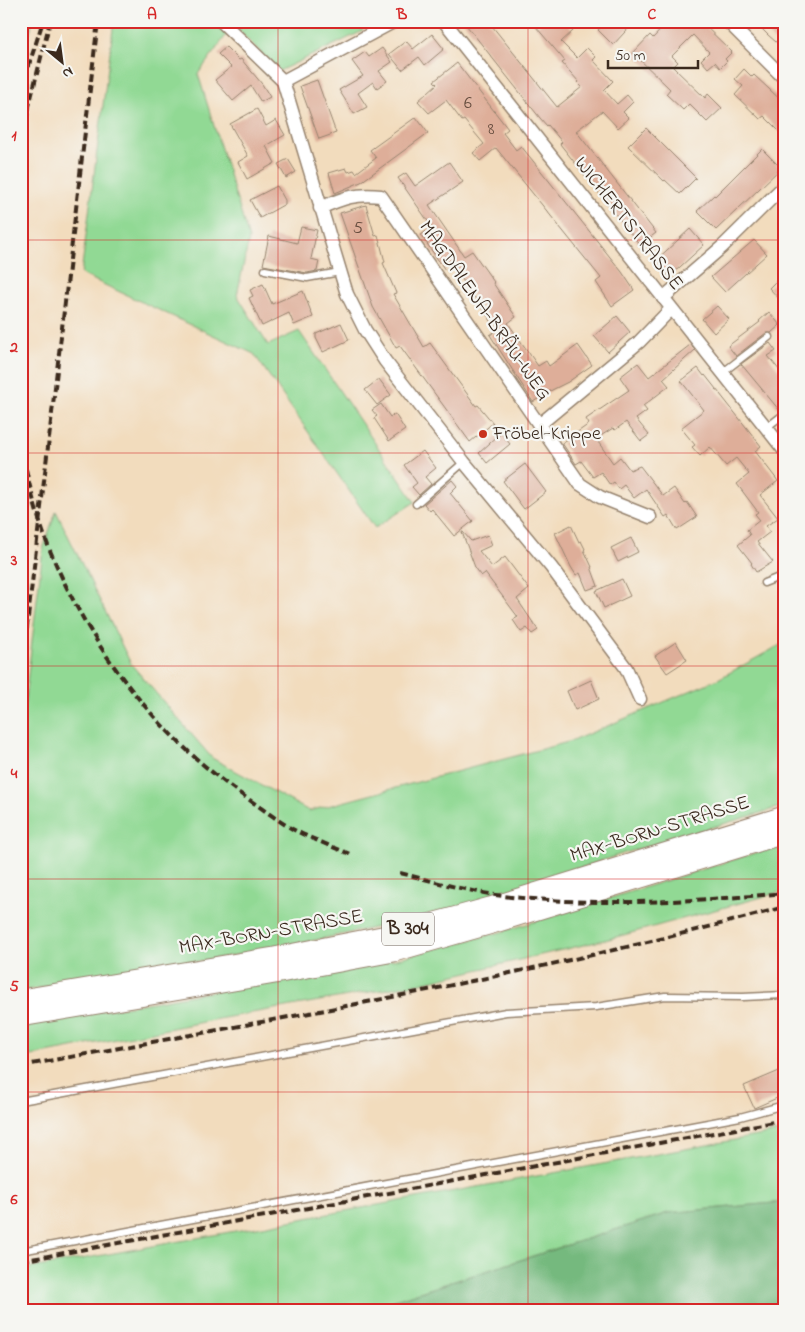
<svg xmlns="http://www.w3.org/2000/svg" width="805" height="1332" font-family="'Indie Flower',sans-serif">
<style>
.green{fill:#91d994;stroke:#668259}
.forest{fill:#74b97e;stroke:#58724e}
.building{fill:#deae99}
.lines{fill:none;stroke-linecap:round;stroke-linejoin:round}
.service-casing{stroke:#96836e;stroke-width:9}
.minor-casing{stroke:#96836e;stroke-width:15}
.primary-casing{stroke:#96836e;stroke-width:21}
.service{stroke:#fff;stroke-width:6}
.minor{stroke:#fff;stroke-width:12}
.primary{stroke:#fff;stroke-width:19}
.rail{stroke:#3b2a1e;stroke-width:4;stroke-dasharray:8 4;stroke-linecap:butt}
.grid{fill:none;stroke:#d62828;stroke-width:1;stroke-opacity:0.55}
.poi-dot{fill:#c8321e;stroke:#f6f6f2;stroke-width:2}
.labels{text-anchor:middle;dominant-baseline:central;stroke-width:4.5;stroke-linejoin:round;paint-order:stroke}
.number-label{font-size:18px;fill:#644b3d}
.shield{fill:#f6f6f2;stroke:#73675e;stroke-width:1}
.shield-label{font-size:19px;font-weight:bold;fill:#3b2a1e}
.street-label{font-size:20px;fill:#3b2a1e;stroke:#f6f6f2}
.poi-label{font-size:20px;fill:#3b2a1e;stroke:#f6f6f2;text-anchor:start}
.neatline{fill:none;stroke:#d62828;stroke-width:2}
.grid-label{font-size:16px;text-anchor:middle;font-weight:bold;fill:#d62828}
</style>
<rect width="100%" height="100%" fill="#f6f6f2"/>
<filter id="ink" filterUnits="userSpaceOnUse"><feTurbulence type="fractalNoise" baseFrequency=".02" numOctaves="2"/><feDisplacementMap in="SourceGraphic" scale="10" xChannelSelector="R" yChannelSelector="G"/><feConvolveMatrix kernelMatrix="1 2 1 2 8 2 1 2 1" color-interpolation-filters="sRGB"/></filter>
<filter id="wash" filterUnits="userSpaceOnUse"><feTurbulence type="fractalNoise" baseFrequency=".0096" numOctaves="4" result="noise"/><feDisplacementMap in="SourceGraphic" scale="20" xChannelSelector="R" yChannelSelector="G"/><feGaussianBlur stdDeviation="1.12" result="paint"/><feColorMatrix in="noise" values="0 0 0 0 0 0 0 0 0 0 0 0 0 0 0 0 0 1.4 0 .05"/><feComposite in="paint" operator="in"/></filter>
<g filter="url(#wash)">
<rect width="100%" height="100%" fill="#f2dcbd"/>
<g class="green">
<path d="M21,21H33L21,63Z"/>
<path d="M114,21H213L227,34L198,74L249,239L237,295L268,345L299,331L415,502L375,528L254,354L81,274Z"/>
<path d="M242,21H356L363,31L279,71L235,27Z"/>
<path d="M56,511L131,664L212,758L309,811L572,741L718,679L784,643V806L625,853L485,900L388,925L272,949L21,991V734L43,549Z"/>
<path d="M784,844V891L609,939L421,983L218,1019L21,1058V1025L392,960L501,932Z"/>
<path d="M784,1131V1202L668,1213L360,1311H21V1270Z"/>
</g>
<path class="forest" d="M784,1202V1311H361L668,1213Z"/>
<g id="blocks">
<g class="building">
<path d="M463,21H488L557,107L582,87L578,83L579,82L562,63L565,61L536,27L542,22L543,24L546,21H565L573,31L561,42L577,58L587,48L596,57L593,60L613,81L604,90L617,104L627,95L633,102L623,112L629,118L618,128L602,111L576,131L656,233L640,245L560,144L562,142L548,125L547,126L540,118Z"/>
<path d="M606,21H635L613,45L598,30Z"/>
<path d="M669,21H700L732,52L725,59L727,61L720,68L715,62L708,68L701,60L709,52L693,35L672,56L678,62L673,67L705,98L708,94L722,108L707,122L689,104L683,110L666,94L670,89L633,53L650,35L653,38Z"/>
<path d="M754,21H784V49L768,35Z"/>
<path d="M432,34L444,49L425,65L419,57L402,70L389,54L406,41L413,49Z"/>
<path d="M226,47L239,60L241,59L262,84L270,97L261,102L251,86L233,101L215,80L231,67L218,54Z"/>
<path d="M382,48L392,62L379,71L387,81L377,88L373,82L358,93L367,107L354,114L339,90L363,76L352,61L365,52L369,57Z"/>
<path d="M457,63L508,129L503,133L516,150L521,146L622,272L634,290L612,306L596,282L601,278L496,148L480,161L473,153L484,144L464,120L462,121L446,100L429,113L418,101L437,84L434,81Z"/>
<path d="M744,69L752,77L754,75L784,103V136L764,116L760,119L735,95L743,86L735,79Z"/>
<path d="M317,80L336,133L319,139L300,86Z"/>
<path d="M257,109L266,126L276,120L285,135L266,146L275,163L247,179L238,162L248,156L230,124Z"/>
<path d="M416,117L428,133L361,182L335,193L329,173L346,168L348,172L354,170L356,173L376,158L370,150Z"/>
<path d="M646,128L696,178L680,194L665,180L664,181L628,146Z"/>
<path d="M762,149L781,168L716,230L697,211L714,195L715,196Z"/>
<path d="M288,159L296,172L286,178L278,164Z"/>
<path d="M449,162L463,182L429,205L464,256L472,251L494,282L493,283L516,317L508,323L538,366L546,361L549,366L578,345L592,365L568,382L552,390L533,402L490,335L497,330L489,318L452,265L445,270L421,235L432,227L398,178L406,173L415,186Z"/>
<path d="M277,186L285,200V204L260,218L250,200Z"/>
<path d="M366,205L375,236L378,235L385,262L383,263L396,293L393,294L424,347L430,343L476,406L478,405L493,423L470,442L400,346L396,348L373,307L340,213Z"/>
<path d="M301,227L317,230L311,259L319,261L317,271L307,273L263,265L269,236L297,243Z"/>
<path d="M690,229L704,245L669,277L655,261Z"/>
<path d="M754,240L767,254L725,292L711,277Z"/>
<path d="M784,273V304L769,288Z"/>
<path d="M263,284L272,304L303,291L313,317L294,325L289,313L262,326L249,298L253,296L250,290Z"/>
<path d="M717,306L729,319L714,333L702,319Z"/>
<path d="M769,312L780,325L771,333H766L736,356L728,346L760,322L759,321Z"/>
<path d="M617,316L630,332L608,352L594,336Z"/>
<path d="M341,323L349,340L323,352L316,338V334Z"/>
<path d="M770,343L776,351L768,356L784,376V409L780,411L741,364Z"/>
<path d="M690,345L695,350L663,379L669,386L643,406L647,411L636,419L649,435L641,441L626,422L615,430L613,428L596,439L613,463L620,457L630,470L640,466L663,496L674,488L685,504L687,502L697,517L677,530L668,515L665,517L646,489L634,498L624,485L619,489L614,482L610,485L601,472L593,477L581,461L576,464L562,443L589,424L586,419L629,390L620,377L638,363L649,377Z"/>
<path d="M698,368L704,376L705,375L761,446L755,451L778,481L760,495L778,518L766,526L770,532L757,542L773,562L756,572L751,564L752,563L738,545L750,535L747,530L760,520L755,514L758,512L737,484L749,474L736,458L726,466L710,447L700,456L692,447L695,445L681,428L704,410L681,381Z"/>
<path d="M379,379L391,395L377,405L365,390Z"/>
<path d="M381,404L390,417L395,414L405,430L389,441L374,418L377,416L372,410Z"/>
<path d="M501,433L510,444L487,463L479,453Z"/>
<path d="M423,451L436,468L425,477L431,484L419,495L412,487L417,483L404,465Z"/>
<path d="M525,464L546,492L524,509L503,481Z"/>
<path d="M452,480L457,486L450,493L473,521L454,536L432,509L430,511L424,504Z"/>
<path d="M571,525L579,542L581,541L585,549L584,550L592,567H591L598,586L587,590L580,573L576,575L571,567L555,533Z"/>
<path d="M462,532H463L471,541L488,535L492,545L479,551L492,567L505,557L529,589L517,599L538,630L532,634L527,628L521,632L513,620L518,617L485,573L481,576L476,570Z"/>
<path d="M631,538L638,552L618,562L611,548Z"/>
<path d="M622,579L630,596L604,608L596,591Z"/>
<path d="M676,642L687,660L667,673L655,656Z"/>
<path d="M591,680L599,699L575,710L567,691Z"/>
<path d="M784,1069V1095L754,1108L744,1086Z"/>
</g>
</g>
</g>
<g filter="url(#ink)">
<use href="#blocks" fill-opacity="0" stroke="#96836e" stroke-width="1"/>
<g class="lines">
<g class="service-casing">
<g id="service">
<path d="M265,270L307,278L340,272"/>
<path d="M722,373L769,337"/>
<path d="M766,428L784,414"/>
<path d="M416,504L464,462"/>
<path d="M764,583L784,575"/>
<path d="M21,1101L506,1012L596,1007L665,996L743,997L784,995"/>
<path d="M21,1251L740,1117L784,1105"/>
</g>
</g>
<g class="minor-casing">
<g id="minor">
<path d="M221,21L283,81L347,294L365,330L385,361L464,462L551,567L626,668L640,699"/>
<path d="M444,21L784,450"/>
<path d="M727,21L784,78"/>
<path d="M283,81L395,21"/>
<path d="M320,208C343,198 356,193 381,196L580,484L600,497L650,517"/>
<path d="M663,298L722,247L784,186"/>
<path d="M539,425L639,342L671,309"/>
</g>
</g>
<g class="primary-casing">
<g id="primary">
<path d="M21,999L274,957L392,934L490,907L784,816"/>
<path d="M21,1017L275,974L394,952L495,923L784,834"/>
</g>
</g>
<use href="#service" class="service"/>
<use href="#minor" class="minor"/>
<use href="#primary" class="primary"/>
<g class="rail">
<path d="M21,90L43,21"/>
<path d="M21,145L29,106L50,21"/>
<path d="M21,446C28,480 36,515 49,548C90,649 160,740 251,801C266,811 282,824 298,832C315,840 333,847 350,854"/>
<path d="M21,677L98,21"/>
<path d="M400,873C437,882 473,893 511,897C601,906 694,902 784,893"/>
<path d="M21,1066C276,1019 533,976 784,907"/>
<path d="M21,1261L784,1120"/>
</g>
</g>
</g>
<path class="grid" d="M278,21V1311M528,21V1311M21,240H784M21,453H784M21,666H784M21,879H784M21,1092H784"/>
<circle class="poi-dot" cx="483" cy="434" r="5"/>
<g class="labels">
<g class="number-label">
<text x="468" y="104">6</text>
<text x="491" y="130">8</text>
<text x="358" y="229">5</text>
</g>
<rect class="shield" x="382" y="912.5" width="52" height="33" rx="4"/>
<g class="shield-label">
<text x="408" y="929">B 304</text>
</g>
<g class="street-label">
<text transform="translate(628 224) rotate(52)">WICHERTSTRASSE</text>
<text transform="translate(484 311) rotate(55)">MAGDALENA-BRÄU-WEG</text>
<text transform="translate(660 830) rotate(-17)">MAX-BORN-STRASSE</text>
<text transform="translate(271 933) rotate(-10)">MAX-BORN-STRASSE</text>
</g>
<g class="poi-label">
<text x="493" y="434">Fröbel-Krippe</text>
</g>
</g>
<rect width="805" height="1332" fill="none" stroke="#f6f6f2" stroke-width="55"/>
<g transform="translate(62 62) rotate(151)" stroke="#f6f6f2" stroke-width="4" paint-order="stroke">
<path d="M0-4L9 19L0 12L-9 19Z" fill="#3b2a1e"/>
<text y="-8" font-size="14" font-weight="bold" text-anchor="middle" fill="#3b2a1e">N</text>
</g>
<path d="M608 60v8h90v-8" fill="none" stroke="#3b2a1e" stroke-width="2.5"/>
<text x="615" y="60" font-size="15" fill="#3b2a1e" stroke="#f6f6f2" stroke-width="4" paint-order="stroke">50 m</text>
<rect x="28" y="28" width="750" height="1276" class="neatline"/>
<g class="grid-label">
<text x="152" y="19">A</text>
<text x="402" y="19">B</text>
<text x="652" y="19">C</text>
<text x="14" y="140">1</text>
<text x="14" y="352">2</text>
<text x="14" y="565">3</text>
<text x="14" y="778">4</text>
<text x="14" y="991">5</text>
<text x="14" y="1204">6</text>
</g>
</svg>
